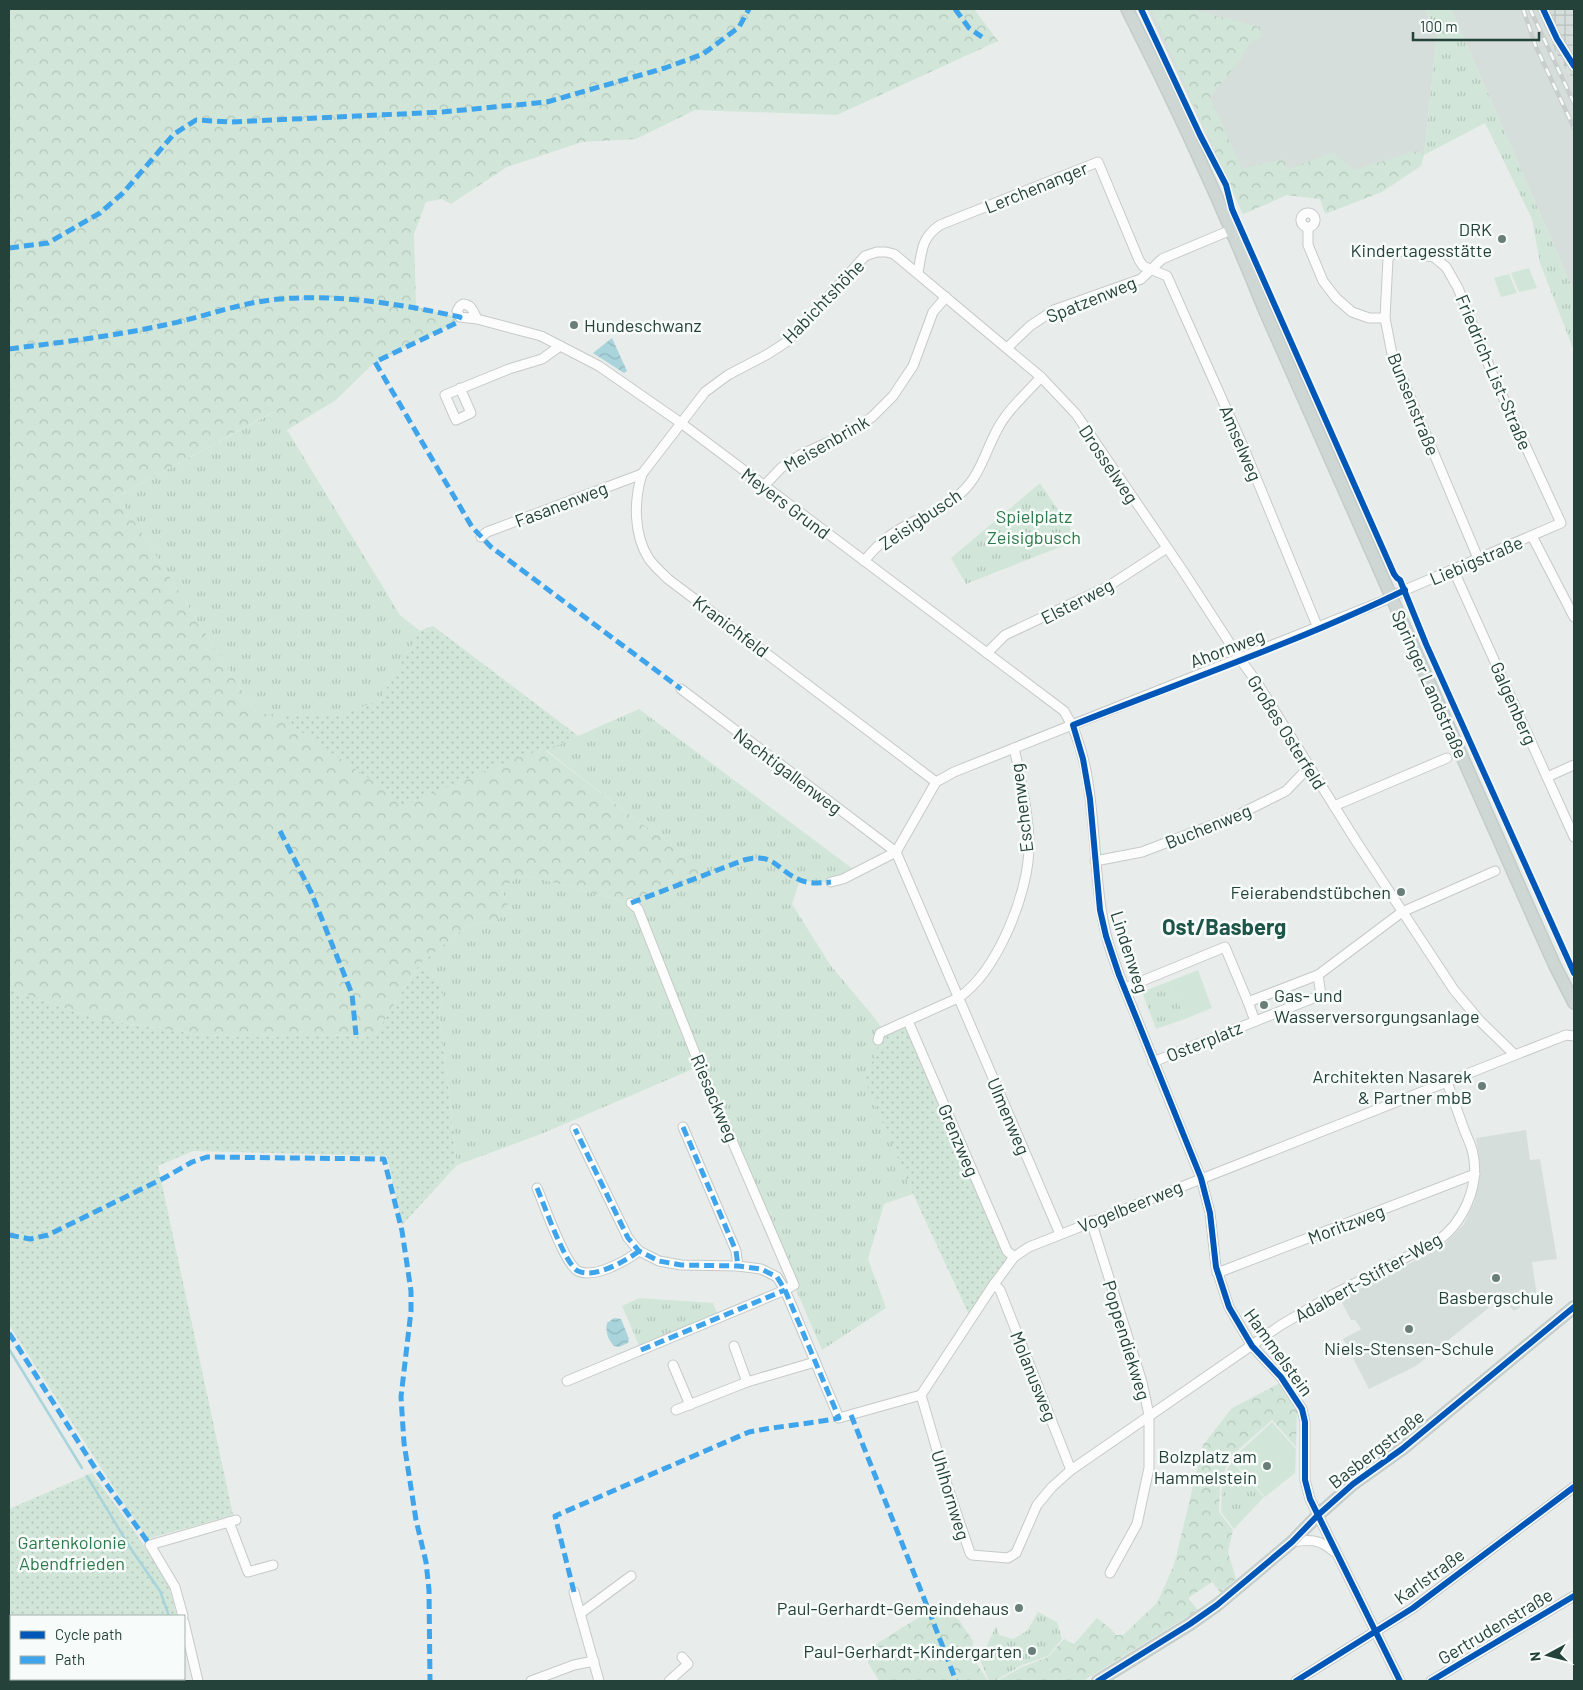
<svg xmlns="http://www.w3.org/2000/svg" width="1583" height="1690" font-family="Barlow,sans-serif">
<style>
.built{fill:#d6dedb}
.industrial{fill:url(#industrial-grid)}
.grass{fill:url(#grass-tufts)}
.forest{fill:url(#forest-crowns)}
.garden{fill:url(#garden-dots)}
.pitch{fill:#d1e6d8}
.water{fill:url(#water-waves)}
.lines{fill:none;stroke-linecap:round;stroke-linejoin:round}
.stream{stroke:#a9d4db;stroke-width:2.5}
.minor-casing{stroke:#c5cac8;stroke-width:11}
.major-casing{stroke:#c3ccc9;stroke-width:14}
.minor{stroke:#fcfcfc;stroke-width:9}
.major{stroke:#cfd7d5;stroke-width:11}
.rail-casing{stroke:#c9cdcc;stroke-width:4.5}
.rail{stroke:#f7fbf9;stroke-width:2.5;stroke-dasharray:8;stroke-linecap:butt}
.quiet{stroke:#3ea4ec;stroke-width:5;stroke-dasharray:10 5;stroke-linecap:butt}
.cycleway-casing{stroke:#f7fbf9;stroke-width:9}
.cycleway{stroke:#0057b8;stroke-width:6}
.poi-dot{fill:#697e78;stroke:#f7fbf9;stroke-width:2}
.labels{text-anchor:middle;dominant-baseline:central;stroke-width:5;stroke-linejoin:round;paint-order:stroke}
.street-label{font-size:18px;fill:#24423a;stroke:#f7fbf9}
.poi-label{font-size:18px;fill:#24423a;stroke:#f7fbf9;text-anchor:end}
.park-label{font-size:18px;fill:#2d7a4b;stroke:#f7fbf9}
.district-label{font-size:22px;font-weight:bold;fill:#1f5548;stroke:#f7fbf9}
</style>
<defs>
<pattern id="industrial-grid" width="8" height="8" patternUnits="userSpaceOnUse" patternTransform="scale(1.25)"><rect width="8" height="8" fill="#d6dedb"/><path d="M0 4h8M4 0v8" fill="none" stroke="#b8c0bd"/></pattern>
<pattern id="grass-tufts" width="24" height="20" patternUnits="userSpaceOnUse" patternTransform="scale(1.25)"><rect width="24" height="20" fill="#d1e6d8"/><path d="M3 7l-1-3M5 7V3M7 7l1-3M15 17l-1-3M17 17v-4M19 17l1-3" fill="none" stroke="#b3c6ba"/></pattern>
<pattern id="forest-crowns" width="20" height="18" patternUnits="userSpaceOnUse" patternTransform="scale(1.25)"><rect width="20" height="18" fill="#d1e6d8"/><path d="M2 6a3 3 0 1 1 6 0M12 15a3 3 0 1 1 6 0" fill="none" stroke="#b3c6ba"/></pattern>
<pattern id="garden-dots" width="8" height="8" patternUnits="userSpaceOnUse" patternTransform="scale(1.25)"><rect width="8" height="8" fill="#d1e6d8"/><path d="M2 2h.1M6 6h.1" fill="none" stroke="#b3c6ba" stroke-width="1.8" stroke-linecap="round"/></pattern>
<pattern id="water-waves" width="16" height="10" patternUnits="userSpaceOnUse" patternTransform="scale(1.25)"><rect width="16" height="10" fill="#a9d4db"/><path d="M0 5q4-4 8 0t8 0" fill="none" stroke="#91b7bd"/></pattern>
</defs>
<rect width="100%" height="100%" fill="#e8edeb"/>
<g class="built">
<path d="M1147,9H1425L1437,35L1424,155L1320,199L1287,195L1243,214Z"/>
<path d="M1451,9H1538L1555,51L1574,82V292Z"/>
<path d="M1526,1130L1530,1160L1540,1159L1557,1259L1532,1262L1537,1296L1514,1311L1501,1298L1416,1366L1369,1389L1343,1339L1361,1329L1355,1320H1351L1340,1299L1442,1247L1464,1224L1474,1203L1480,1178V1163L1476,1138Z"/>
</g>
<path class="industrial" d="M1538,9H1574V82L1555,51Z"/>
<g class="grass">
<path d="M1425,9H1451L1574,292V351L1540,263L1532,219L1485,123L1424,155L1437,35Z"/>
<path d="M274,412L287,430L400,615L420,631L379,701L343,714H257L118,496Z"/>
<path d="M1040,483L1078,540L966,584L951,558Z"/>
<path d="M639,709L857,872C833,881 826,885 800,880L792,904L831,966L874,1017L884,1031L866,1081L913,1194L884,1204L868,1259L886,1308L822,1350L700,1066L541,1134L457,1165L439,1011L444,987L420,964L466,927L496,920L511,912L501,889L517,878L529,876L631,903L703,875L695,861L639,822L546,750Z"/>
<path d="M1170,981L1185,1019L1156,1029L1142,992Z"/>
<path d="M639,1298L713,1303L719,1318L641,1350L622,1306Z"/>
<path d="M1231,1460L1264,1497L1234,1529L1221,1512L1222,1485Z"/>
<path d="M1038,1612L1057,1622L1062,1639L1048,1656L1022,1665L995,1681H989L980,1660L996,1626L999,1635L1013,1639L1027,1631Z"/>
</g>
<g class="forest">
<path d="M9,9H974L998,41L837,115L695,110L636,139L582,142L507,167L451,204L442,199L426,202L414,234L416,307L460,317L456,323L375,362L336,400L287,430L273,412L118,496L257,714H343L379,701L420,631L433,626L578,736L546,751L639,822L696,861L703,875L631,903L529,876L517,878L501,889L511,912L496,920L466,927L420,964L375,1035L244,1037L201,1035L97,1019L9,989Z"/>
<path d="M1151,9H1191L1260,27L1261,37L1249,44L1241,59L1210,97L1242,169L1284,159L1288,170L1332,152L1354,170L1417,151L1424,155L1421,166L1382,192L1325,214L1320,199L1287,195L1243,214Z"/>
<path d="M1280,1383L1297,1410L1296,1447L1272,1420L1229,1458L1220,1484L1219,1512L1233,1530L1228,1552L1236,1579L1221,1593L1212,1582L1188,1598L1198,1610L1083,1681H997L1022,1667L1048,1657L1064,1639L1074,1644L1097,1618L1111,1629L1116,1635H1123L1157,1603L1174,1565L1203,1445L1232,1408Z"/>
<path d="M942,1609L959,1620L973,1641L972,1656L988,1681H879L862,1653L929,1611Z"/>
</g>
<g class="garden">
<path d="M433,626L578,736L546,750L543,749L506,762L403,806L367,777L275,714H343L379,701L420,631Z"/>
<path d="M420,964L444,987L439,1011L457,1165L402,1225L387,1156L193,1151L158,1166L233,1515L147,1539L9,1325V989L97,1019L201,1035L244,1037L375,1035Z"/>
<path d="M908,1021L1014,1257L971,1319L913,1194L865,1081L884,1031Z"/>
<path d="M92,1473L133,1529L168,1584L177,1616H11V1679H100L92,1681H9V1509Z"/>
</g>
<g class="pitch">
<path d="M1529,268L1537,288L1519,292L1511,273Z"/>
<path d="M1509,274L1517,293L1501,297L1494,278Z"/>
<path d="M1198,970L1212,1008L1185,1019L1170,981Z"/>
<path d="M1272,1422L1296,1449L1295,1473L1265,1497L1232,1459Z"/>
</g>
<g class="water">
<path d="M612,338L627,371L624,373L593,353Z"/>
<path d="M614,1318L621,1319L629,1339L628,1343L619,1347L614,1346C608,1340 605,1331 607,1323Z"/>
</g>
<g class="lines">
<g class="stream">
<path d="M9,1349L82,1468"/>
<path d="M87,1476L131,1549L160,1591L169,1616"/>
</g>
<g class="minor-casing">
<g id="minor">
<path d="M1543,9L1557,39L1574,66"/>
<circle cx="1308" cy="220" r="7"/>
<path d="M1308,228V245L1323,281L1336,298L1352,312L1369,318H1385"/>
<path d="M918,273C922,251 921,238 940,225L1098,162L1139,260L1143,266L1167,276L1243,446L1318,628"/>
<path d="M477,319L460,317L457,311L460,306L463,304C472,305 473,311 477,319L541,336L599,366L681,423L1064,711C1101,769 1089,866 1106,934C1113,963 1126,991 1137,1019C1158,1072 1179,1125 1201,1178L1210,1213L1216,1267L1229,1307L1252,1346L1281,1377L1302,1409L1305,1422V1480L1310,1499L1400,1681"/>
<path d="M1007,348L1030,326L1054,310L1141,279L1162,259L1231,230"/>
<path d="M460,388L471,413L456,420L445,395L509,369L542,359L560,346"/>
<path d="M764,486L781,468L800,455L848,433L872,417L893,396L913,366L933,312L946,297"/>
<path d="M1532,536L1574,617"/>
<path d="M481,537L487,532L642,474"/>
<path d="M864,561C873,550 883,540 895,532C916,518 941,512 961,493C980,476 985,452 997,430C1007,410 1026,394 1041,377"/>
<path d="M1453,569L1574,837"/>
<path d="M987,653L1005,635L1107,587L1167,548"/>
<path d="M681,689L896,852L1060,1234"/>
<path d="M1547,777L1574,765"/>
<path d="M936,782L668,579C662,573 654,566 649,559C633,534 634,500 642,474L705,392L728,375L768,354L788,341L865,256L877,252H886L894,254L1041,377L1076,414L1181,568L1240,659L1256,681L1356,841L1454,990L1480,1021L1515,1055"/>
<path d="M1334,806L1447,758"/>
<path d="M1095,861L1142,852L1236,816L1286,791L1309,767"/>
<path d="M831,882L843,879L896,852L936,782L954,772L1383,601L1405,590L1561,523L1491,371L1458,288L1446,267L1434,257L1401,251L1392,253L1388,259L1385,318L1392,354L1478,558"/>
<path d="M1125,988L1225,947L1248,1002"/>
<path d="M908,1021L1007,1251L1014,1257"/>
<path d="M1255,1021L1248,1002L1318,975L1402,912L1495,871"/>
<path d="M878,1040L880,1033L958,998C997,972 1029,893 1029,846C1029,816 1021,778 1014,748"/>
<path d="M1153,1062L1321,995L1318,975"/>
<path d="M683,1127L736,1251L738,1266"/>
<path d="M575,1129L628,1238L639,1251L659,1261L681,1265L738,1266L761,1269L777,1277L785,1290L839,1418L921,1395L992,1287L1014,1257L1029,1247L1515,1055L1566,1035L1574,1036"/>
<path d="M537,1188C544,1204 565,1265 578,1271C594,1279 626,1261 639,1251"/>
<path d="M1091,1221L1142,1382L1149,1415V1468L1137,1524L1110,1573"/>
<path d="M1217,1273L1475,1174"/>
<path d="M994,1284L1000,1290L1071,1470"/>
<path d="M734,1346L747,1382"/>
<path d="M673,1365L690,1405"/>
<path d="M567,1381L785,1290L794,1285L700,1066L638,909L631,903"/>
<path d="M921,1395L948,1488L970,1553L972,1555L1008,1558L1016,1553L1037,1505L1052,1487L1071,1470L1281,1325L1334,1294L1436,1242C1463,1224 1480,1186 1473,1154C1472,1147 1468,1139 1465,1132C1459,1115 1453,1099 1447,1082"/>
<path d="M676,1410L747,1382L815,1362"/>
<path d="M229,1522L248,1572L273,1565"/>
<path d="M1292,1542C1308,1539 1320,1539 1333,1551"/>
<path d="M574,1592L599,1681"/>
<path d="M581,1613L631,1576"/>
<path d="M183,1616L175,1587L150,1545L236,1520"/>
<path d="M184,1622L198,1681"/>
<path d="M92,1681L100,1679"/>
<path d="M531,1681L574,1665L594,1661"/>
<path d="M669,1681L688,1664L682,1657"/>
<path d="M1296,1681L1413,1608L1574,1487"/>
<path d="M1431,1681L1574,1596"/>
</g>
</g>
<g class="major-casing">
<g id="major">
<path d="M1127,9C1177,107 1223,207 1264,309L1525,899L1555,966L1574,1003"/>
<path d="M1098,1681L1190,1624L1217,1605L1292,1542L1318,1515L1353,1484L1402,1449L1574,1307"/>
</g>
</g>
<use href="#minor" class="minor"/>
<use href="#major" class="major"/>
<g class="rail-casing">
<g id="rail">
<path d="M1523,9L1536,47L1574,128"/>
<path d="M1530,9L1574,103"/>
</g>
</g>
<use href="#rail" class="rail"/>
<g class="quiet">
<path d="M955,9L969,28L982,37"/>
<path d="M9,248L48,243L100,213L123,193L174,134L196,120L231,122L442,112L547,102L665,68L703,54L739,27L749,9"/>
<path d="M9,349C62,342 116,336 169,324C207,316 242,302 280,299C341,294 400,304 460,317L456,323L375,362L472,527L491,547L681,689"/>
<path d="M280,831L311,892L352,994L356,1035"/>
<path d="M631,903L744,860C775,852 776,870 800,880C809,884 821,883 831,882"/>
<path d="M683,1127L736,1251L738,1266"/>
<path d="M537,1188C544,1204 565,1265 578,1271C594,1279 626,1261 639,1251"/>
<path d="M9,1235L30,1239L48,1235L164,1178L192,1162L207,1157L384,1159L402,1231L411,1291V1311L401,1397L404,1443L416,1520L426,1562L429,1590L430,1681"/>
<path d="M9,1333L95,1468L150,1545"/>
<path d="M641,1350L785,1290"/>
<path d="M851,1415L929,1611L956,1681"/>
<path d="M574,1592L555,1516L749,1432C779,1426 809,1424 839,1418L785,1290L777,1277L761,1269L738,1266L681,1265L659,1261L639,1251L628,1238L575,1129"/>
<path d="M92,1681L100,1679"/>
</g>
<g class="cycleway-casing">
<g id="cycleway">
<path d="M1141,9L1200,135L1226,185L1232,209L1394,574L1397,578L1400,580L1426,644L1574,973"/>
<path d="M1543,9L1557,39L1574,66"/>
<path d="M1098,1681L1190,1624L1217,1605L1292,1542L1318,1515L1353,1484L1402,1449L1574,1307"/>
<path d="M1296,1681L1413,1608L1574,1487"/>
<path d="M1400,1681L1310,1499L1305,1480V1422L1302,1409L1281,1377L1252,1346L1229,1307L1216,1267L1210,1213L1201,1178L1119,975L1106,936L1100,910L1090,799L1083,759L1073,725C1184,681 1298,642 1405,590"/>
<path d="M1431,1681L1574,1596"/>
</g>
</g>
<use href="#cycleway" class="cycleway"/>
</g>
<g class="poi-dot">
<circle cx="1502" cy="239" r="5"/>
<circle cx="574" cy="325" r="5"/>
<circle cx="1401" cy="892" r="5"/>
<circle cx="1264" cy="1005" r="5"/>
<circle cx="1482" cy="1086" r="5"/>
<circle cx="1496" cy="1278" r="5"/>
<circle cx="1409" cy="1329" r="5"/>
<circle cx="1267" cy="1466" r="5"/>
<circle cx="1019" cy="1608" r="5"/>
<circle cx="1032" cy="1651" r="5"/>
</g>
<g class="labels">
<g class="street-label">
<text transform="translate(1036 187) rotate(-22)">Lerchenanger</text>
<text transform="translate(1091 299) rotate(-22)">Spatzenweg</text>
<text transform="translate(823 301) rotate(-46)">Habichtshöhe</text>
<text transform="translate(1494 372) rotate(67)">Friedrich-List-Straße</text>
<text transform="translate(1414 404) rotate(68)">Bunsenstraße</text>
<text transform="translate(826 443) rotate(-30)">Meisenbrink</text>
<text transform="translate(1241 443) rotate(67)">Amselweg</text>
<text transform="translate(1109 464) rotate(56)">Drosselweg</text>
<text transform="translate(786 503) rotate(37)">Meyers Grund</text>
<text transform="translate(561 504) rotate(-21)">Fasanenweg</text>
<text transform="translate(920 519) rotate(-34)">Zeisigbusch</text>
<text transform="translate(1476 560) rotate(-23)">Liebigstraße</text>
<text transform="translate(1077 601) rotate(-27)">Elsterweg</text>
<text transform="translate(731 626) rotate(37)">Kranichfeld</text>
<text transform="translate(1227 648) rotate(-21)">Ahornweg</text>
<text transform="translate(1430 684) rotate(66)">Springer Landstraße</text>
<text transform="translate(1514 703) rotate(66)">Galgenberg</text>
<text transform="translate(1287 732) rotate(58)">Großes Osterfeld</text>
<text transform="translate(788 771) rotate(37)">Nachtigallenweg</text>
<text transform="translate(1021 808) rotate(-97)">Eschenweg</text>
<text transform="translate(1208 826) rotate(-22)">Buchenweg</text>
<text transform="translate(1130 952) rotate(72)">Lindenweg</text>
<text transform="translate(1204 1041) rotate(-22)">Osterplatz</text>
<text transform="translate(715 1098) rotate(67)">Riesackweg</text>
<text transform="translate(1009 1116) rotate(67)">Ulmenweg</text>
<text transform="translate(959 1140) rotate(67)">Grenzweg</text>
<text transform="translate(1130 1206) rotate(-22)">Vogelbeerweg</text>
<text transform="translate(1346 1224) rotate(-21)">Moritzweg</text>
<text transform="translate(1368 1277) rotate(-29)">Adalbert-Stifter-Weg</text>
<text transform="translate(1127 1340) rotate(73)">Poppendiekweg</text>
<text transform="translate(1279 1352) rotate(54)">Hammelstein</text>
<text transform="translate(1034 1376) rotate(68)">Molanusweg</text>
<text transform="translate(1376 1449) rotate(-38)">Basbergstraße</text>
<text transform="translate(951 1495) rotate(73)">Uhlhornweg</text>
<text transform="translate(1429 1576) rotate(-36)">Karlstraße</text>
<text transform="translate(1495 1626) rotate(-31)">Gertrudenstraße</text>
</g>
<g class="poi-label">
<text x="1492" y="229">DRK<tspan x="1492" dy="21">Kindertagesstätte</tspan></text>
<text x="584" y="325" text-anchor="start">Hundeschwanz</text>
<text x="1391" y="892">Feierabendstübchen</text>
<text x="1274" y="995" text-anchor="start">Gas- und<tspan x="1274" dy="21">Wasserversorgungsanlage</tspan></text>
<text x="1472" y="1076">Architekten Nasarek<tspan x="1472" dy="21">&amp; Partner mbB</tspan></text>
<text x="1496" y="1297" text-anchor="middle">Basbergschule</text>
<text x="1409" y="1348" text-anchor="middle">Niels-Stensen-Schule</text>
<text x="1257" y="1456">Bolzplatz am<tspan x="1257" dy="21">Hammelstein</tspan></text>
<text x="1009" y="1608">Paul-Gerhardt-Gemeindehaus</text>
<text x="1022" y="1651">Paul-Gerhardt-Kindergarten</text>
</g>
<g class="park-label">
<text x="1034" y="516">Spielplatz<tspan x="1034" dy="21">Zeisigbusch</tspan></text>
<text x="72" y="1542">Gartenkolonie<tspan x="72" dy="21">Abendfrieden</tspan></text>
</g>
<g class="district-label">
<text x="1224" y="926">Ost/Basberg</text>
</g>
</g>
<rect width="1583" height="1690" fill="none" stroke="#24423a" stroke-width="20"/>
<rect x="10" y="1615" width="175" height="65" fill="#f7fbf9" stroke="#a3b1ad"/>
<rect x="20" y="1631" width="25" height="8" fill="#0057b8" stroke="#a3b1ad"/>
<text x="55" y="1640" font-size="15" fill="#24423a">Cycle path</text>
<rect x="20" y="1656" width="25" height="8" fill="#3ea4ec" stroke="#a3b1ad"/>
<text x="55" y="1665" font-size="15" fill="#24423a">Path</text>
<g transform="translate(1548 1655) rotate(263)" stroke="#f7fbf9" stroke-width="4" paint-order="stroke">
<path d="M0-4L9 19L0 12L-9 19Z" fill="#24423a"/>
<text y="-8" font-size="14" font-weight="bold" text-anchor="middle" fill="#24423a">N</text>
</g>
<path d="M1413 32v8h126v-8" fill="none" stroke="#24423a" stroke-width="2.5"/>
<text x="1420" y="32" font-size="15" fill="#24423a" stroke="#f7fbf9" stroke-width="4" paint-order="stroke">100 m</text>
</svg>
